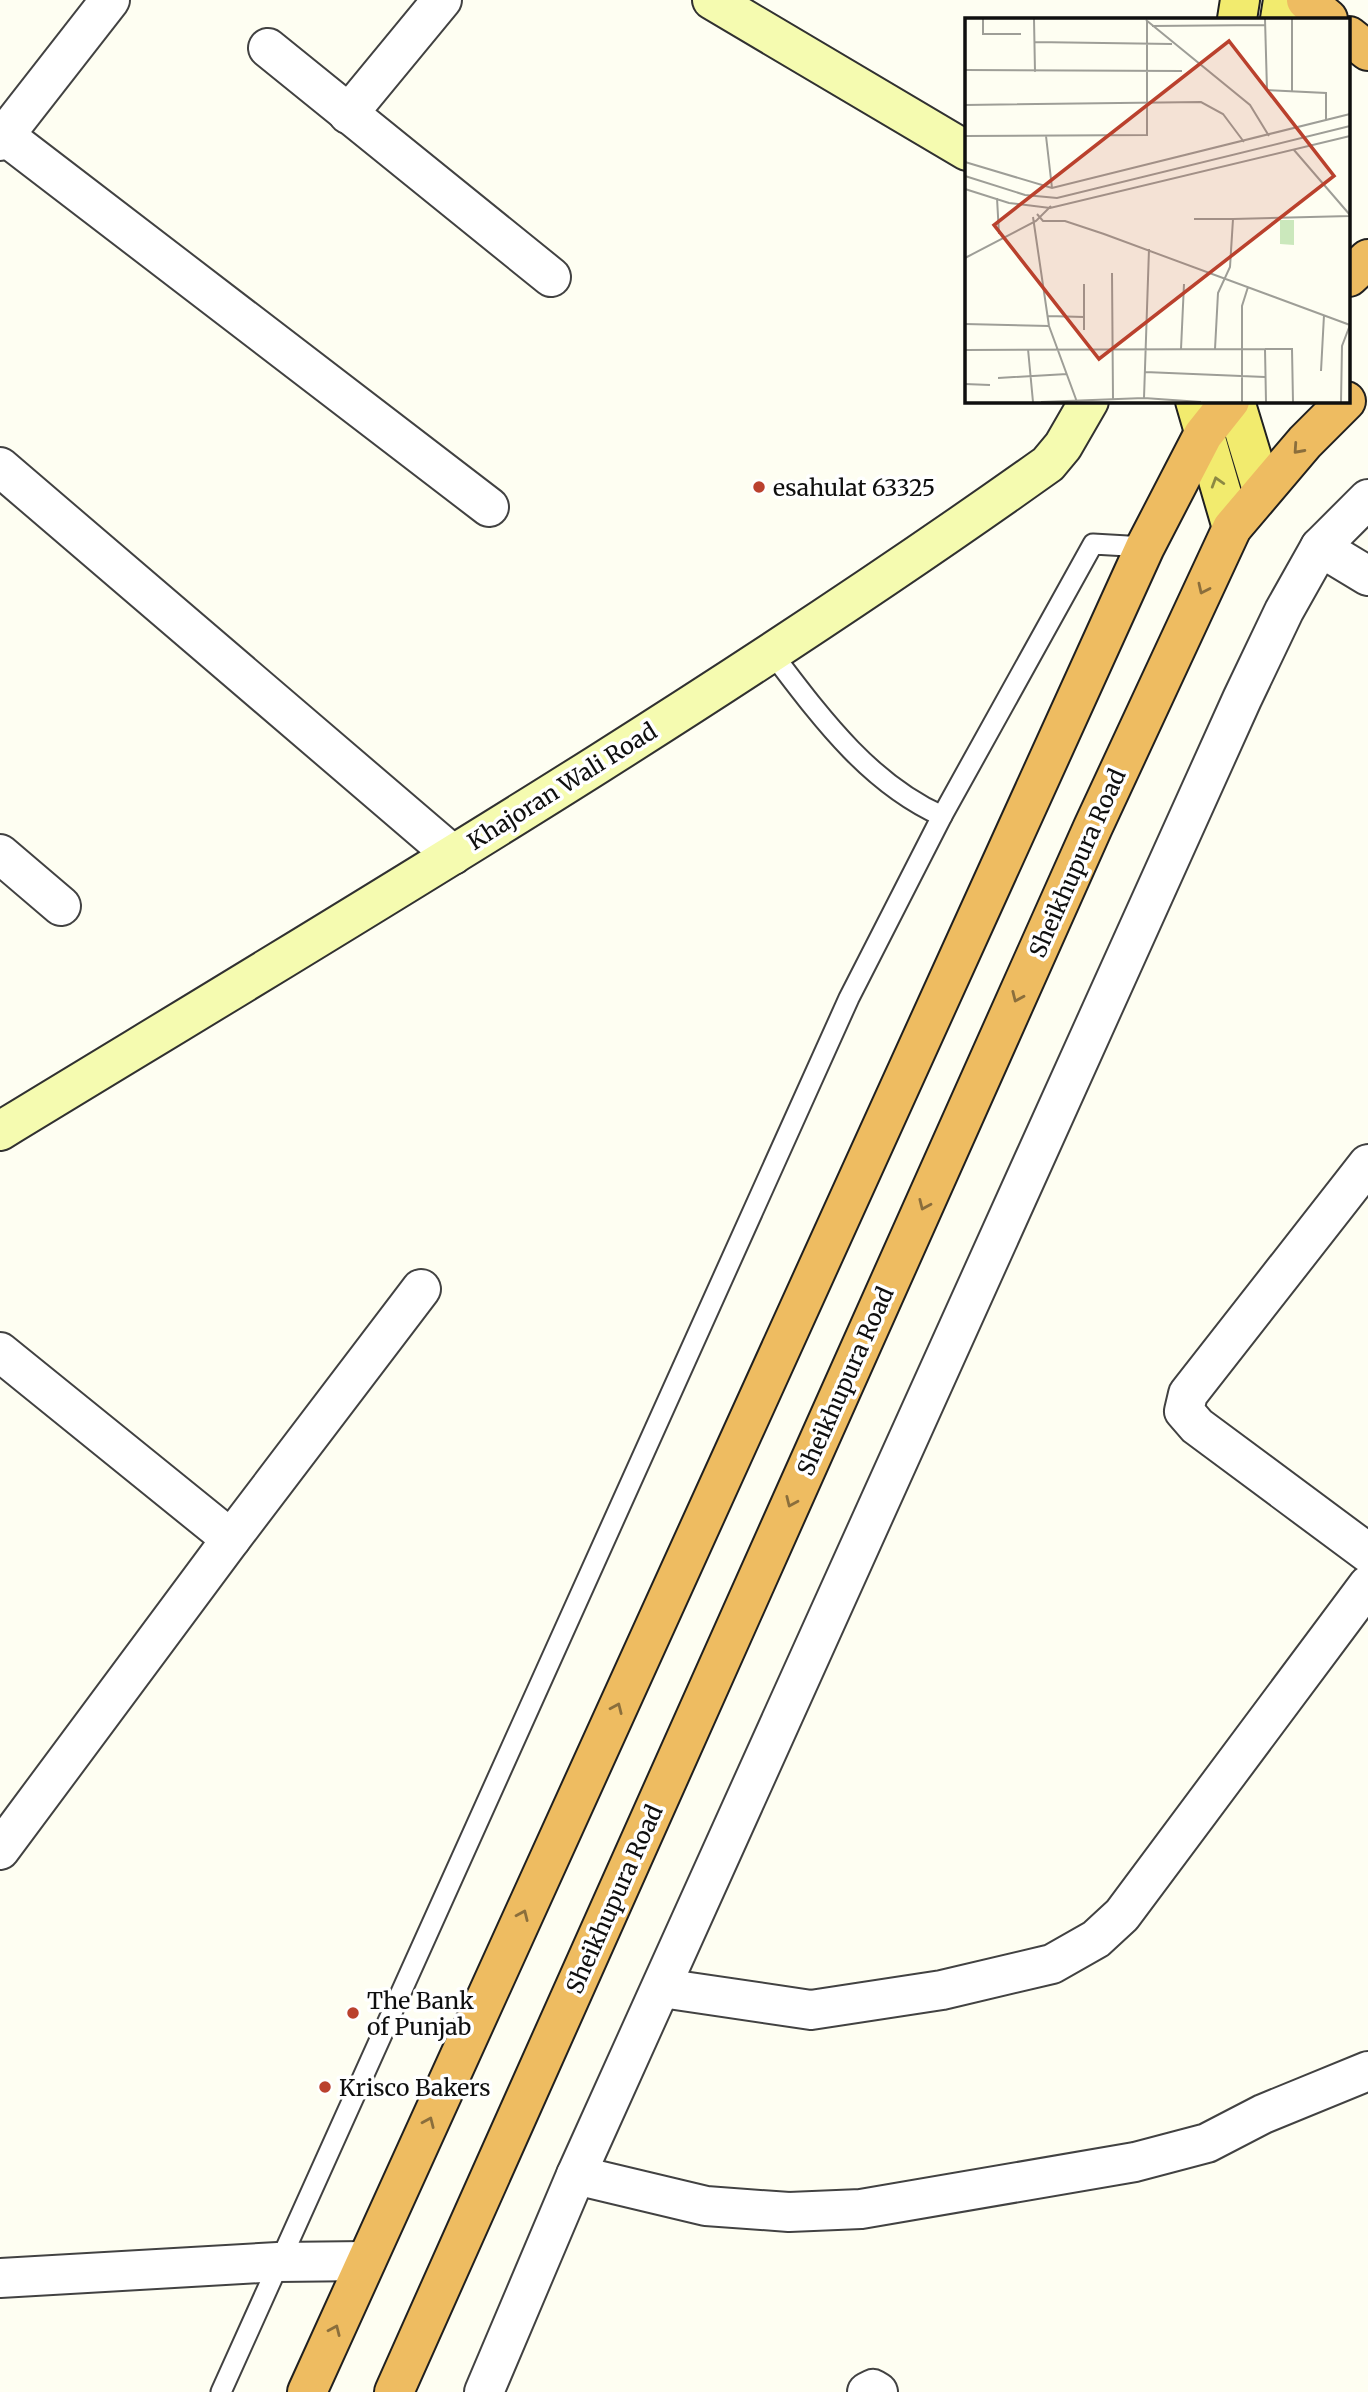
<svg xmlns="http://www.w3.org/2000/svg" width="1368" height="2392" font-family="Merriweather,serif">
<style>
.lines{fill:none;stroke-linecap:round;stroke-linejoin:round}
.lane-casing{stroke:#424242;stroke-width:23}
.street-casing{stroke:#424242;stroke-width:42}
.secondary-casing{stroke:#313131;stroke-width:42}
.primary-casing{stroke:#202020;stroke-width:42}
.highway-casing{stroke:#202020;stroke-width:42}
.lane{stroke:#fff;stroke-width:19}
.street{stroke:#fff;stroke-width:38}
.secondary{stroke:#f5fbb0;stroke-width:38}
.primary{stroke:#f2eb6e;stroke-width:38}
.highway{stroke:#eebc61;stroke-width:38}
.oneway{stroke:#8a6e3c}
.oneway2{stroke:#8c8843}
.poi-dot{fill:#ba412d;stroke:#fff;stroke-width:2.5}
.labels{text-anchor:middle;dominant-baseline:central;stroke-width:7;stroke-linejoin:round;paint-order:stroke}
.poi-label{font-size:23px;fill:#0f0f0f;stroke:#fff;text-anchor:start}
.street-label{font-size:23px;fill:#0f0f0f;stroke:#fff}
.inset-road{fill:none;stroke:#9e9e97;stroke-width:2}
.view{fill:#ba412d;fill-opacity:0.15;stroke:#ba412d;stroke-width:3.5}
.inset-edge{fill:none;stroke:#0f0f0f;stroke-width:3.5}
</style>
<rect width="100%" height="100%" fill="#fefef2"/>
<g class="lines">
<g class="lane-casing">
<g id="lane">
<path d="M771,652C819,715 868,783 942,816L1093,544L1145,547"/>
<path d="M221,2392L849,998L942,816"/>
</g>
</g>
<g class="street-casing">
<g id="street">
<path d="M268,48L551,277"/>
<path d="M348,114L442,0"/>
<path d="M0,132L489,507"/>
<path d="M0,141L110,0"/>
<path d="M0,467L453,855"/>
<path d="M1320,547L1368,576"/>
<path d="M0,854L61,906"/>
<path d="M1368,1164L1188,1394L1184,1411L1197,1426L1368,1553"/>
<path d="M0,1352L231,1539L421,1289"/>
<path d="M0,1850L231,1539"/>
<path d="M662,1988L811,2010L942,1990L1052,1964L1096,1939L1122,1915L1368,1585"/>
<path d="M576,2175L706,2206L789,2212L861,2209L1135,2162L1207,2143L1263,2114L1368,2071"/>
<path d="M0,2278L278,2262L366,2261"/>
<path d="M484,2392L576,2175L1242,699L1284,611L1320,547L1368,499"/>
<path d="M867,2392L873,2389L878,2392"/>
</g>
</g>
<g class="secondary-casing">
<g id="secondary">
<path d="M712,0L967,151"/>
<path d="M0,1131C353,916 711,704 1048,464L1063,446L1089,401"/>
</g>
</g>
<g class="primary-casing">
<g id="primary">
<path d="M1237,19L1240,0"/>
<path d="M1280,19L1283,0"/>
<path d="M1195,401L1232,528"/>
<path d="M1235,401L1262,490"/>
</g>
</g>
<g class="highway-casing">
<g id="highway">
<path d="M1306,0L1328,19"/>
<path d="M1349,36L1368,51"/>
<path d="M1349,277L1368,259"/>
<path d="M307,2392L1145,547L1203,435L1230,401"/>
<path d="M394,2392L1093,827L1232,528L1305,442L1346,401"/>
</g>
</g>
<use href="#lane" class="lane"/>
<use href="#street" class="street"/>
<use href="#secondary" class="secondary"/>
<use href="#primary" class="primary"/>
<use href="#highway" class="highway"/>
</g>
<defs><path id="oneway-chevron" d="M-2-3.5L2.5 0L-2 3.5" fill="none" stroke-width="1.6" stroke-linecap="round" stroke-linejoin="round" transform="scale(1.75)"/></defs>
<g class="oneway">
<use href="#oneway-chevron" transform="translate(1298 449) rotate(132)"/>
<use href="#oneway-chevron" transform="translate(1203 589) rotate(115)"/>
<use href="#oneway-chevron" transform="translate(1017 997) rotate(114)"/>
<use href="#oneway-chevron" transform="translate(924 1205) rotate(114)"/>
<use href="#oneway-chevron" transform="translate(791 1502) rotate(114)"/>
<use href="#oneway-chevron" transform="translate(617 1708) rotate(-66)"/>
<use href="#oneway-chevron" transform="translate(523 1915) rotate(-66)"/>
<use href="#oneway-chevron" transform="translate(429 2122) rotate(-66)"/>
<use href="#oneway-chevron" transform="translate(335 2330) rotate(-66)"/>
</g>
<use class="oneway2" href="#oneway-chevron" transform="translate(1217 482) rotate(-107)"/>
<g class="poi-dot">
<circle cx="759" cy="487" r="7"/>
<circle cx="353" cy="2013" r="7"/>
<circle cx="325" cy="2087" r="7"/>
</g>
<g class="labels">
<g class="poi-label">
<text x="773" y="487">esahulat 63325</text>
<text x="367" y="2000">The Bank<tspan x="367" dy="26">of Punjab</tspan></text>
<text x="339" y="2087">Krisco Bakers</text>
</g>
<g class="street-label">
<text transform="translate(562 786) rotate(-32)">Khajoran Wali Road</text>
<text transform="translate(1077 863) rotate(-66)">Sheikhupura Road</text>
<text transform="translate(845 1381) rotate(-66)">Sheikhupura Road</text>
<text transform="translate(614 1899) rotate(-66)">Sheikhupura Road</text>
</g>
</g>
<g transform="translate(965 18)">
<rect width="385" height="385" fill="#fefef2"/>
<path d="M315,202H329V227L315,226Z" fill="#cbe8bc"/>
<path class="inset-road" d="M18,1V16H56M69,1L70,54M300,1L302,72L361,75V103M327,1V74M181,2L285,87L304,118M187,8L300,7M69,24L207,26M0,52L217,53M0,87L236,84L258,96L279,124M0,118L182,117V3M81,118L87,170M329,132L385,197M0,144L87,170L385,96M0,158L60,177L92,180L385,108M0,171L44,185L85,190L385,118M32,180L34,216M72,196L78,203H100L139,216L385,307M68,199L84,308L112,384M229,201H268L265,249L253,275L250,331M268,201L385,198M0,240L71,203L86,188M147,255L148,381M83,298L119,299M0,306L84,308M119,312V266M63,331L68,384M216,331L219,266M300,331H327L328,384M0,332L300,331L301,384M356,353L359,297M180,354L300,359M33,360L102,356M0,366L25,367M179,380L184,231M76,384L179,380L236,384M277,384V288L283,269M376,384L377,328L385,307"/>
<path class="view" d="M264,23L369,158L134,341L29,207Z"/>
<rect width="385" height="385" class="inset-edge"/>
</g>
</svg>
